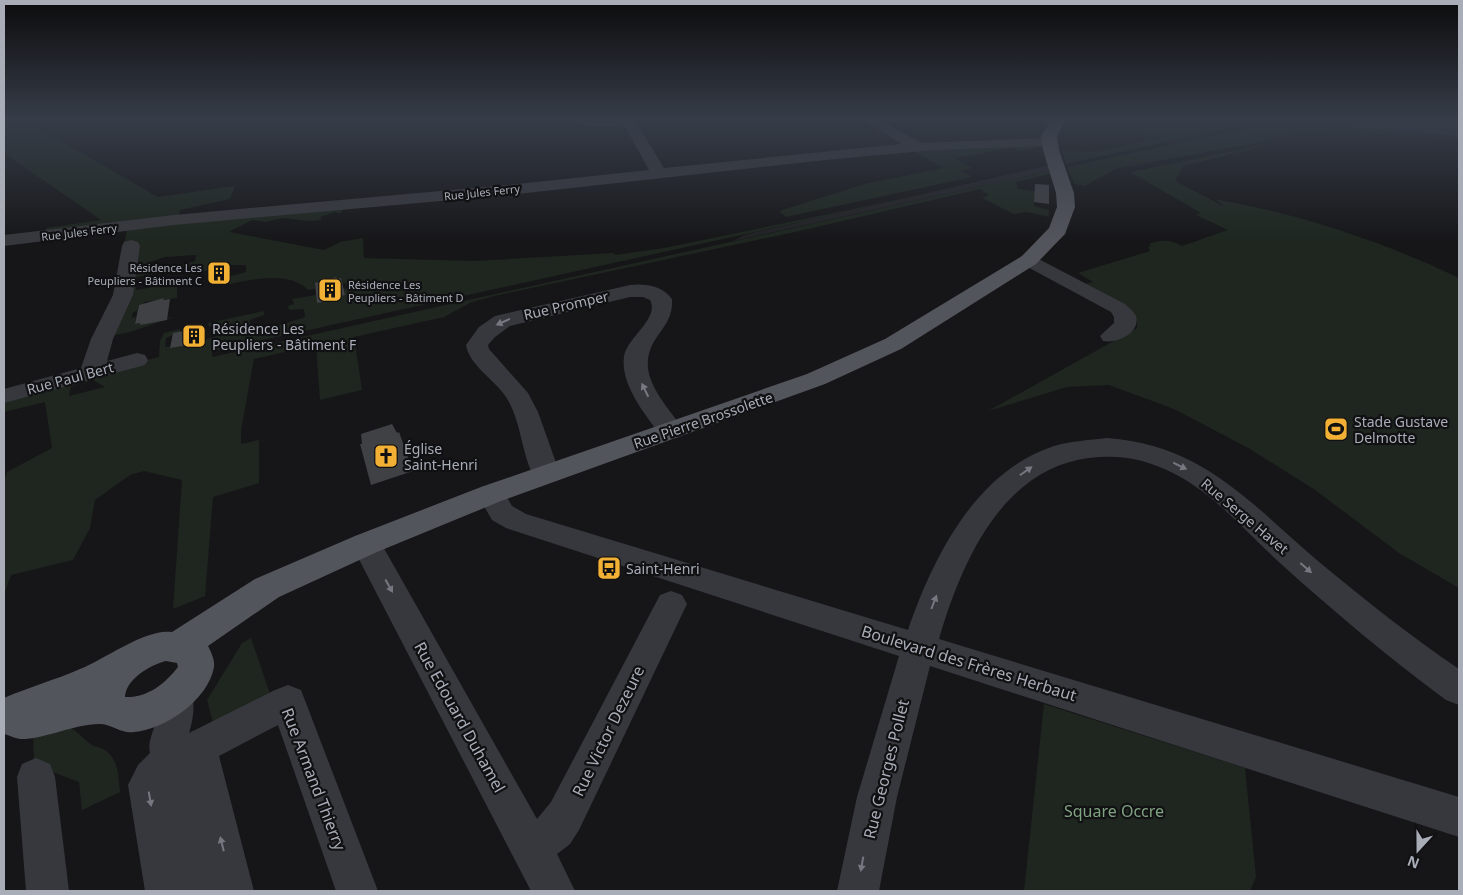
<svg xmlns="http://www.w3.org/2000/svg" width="1463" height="895" font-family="'Noto Sans',sans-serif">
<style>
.built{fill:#222225}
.green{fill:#1e261f;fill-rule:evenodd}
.water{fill:#2c353c}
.building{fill:#404145}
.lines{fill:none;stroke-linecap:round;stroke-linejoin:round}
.minor{fill:#37383d;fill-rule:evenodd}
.major{fill:#53555c;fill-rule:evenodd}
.oneway{fill:#757881}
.labels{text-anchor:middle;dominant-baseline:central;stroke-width:4.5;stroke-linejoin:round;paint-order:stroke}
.far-street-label{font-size:11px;fill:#a8adb8;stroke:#111113}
.far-poi-label{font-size:11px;fill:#a8adb8;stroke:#111113;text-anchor:end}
.street-label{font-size:14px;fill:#a8adb8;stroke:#111113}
.poi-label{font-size:14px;fill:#a8adb8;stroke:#111113;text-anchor:start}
.near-street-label{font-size:16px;fill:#a8adb8;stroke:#111113}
.near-park-label{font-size:16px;fill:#7fa381;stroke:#111113}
</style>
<rect width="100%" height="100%" fill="#161618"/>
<path class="built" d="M1046,166H1050V171L733,241L742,236L756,232Z"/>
<g class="green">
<path d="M4,118H27L47,133L158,197L235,186L230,199L180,210L179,215L46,231V228L101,220L4,153Z"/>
<path d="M1109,118H1197L1205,121L1207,118H1274L1066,164L1062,150L1093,152L1161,138L1125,130L1131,128L1108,119Z"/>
<path d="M1285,118H1459V139L1378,134L1295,132L1245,145L1115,169L1085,186L1074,184L1067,167L1259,126Z"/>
<path d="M1277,140L1252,149L1183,166L1175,181L1225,207L1215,199C1299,214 1382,241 1459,278V588L1399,553L1315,490L1250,449L1174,409L1109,385L1067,387L988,411L1137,328V321L1133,314L1085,284L1093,282L1078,273L1150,251L1148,247L1151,246L1149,244C1163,240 1169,239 1182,246L1228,230L1196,215L1201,213L1130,172L1249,148Z"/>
<path d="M1025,145L1037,148L1020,151L1012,148L955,158L972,168L960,171L972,177L786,217L779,211L865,184L943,168L912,150Z"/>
<path d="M1050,171V174L1016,182L1018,189L1035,191L1034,206L1049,210V217L1027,212L1014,214L982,198L989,195L980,189L795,232L494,296L472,302L444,317L354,337L362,390L320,400L316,345L254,359L241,430V444L259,440V483L213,497L205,596L173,609L182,480L144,471L130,475L95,500L90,528L73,560L11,575L4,595V482L7,472L52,448L45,402L4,412V399L159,357L160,341L164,333L180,329V332L166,338L165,347L186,345V346L223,334V326H209L208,323L264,311V315L250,320V328L271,326V328L305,317L304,309L289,310L288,306L294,304L292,299L316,295L317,301L323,302L340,299V296L345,295L344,289L347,288L346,283L342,284L341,278L337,279L336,277L319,280V282L315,284V289L308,290C288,270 251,280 225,285L224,278L246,272V265H227L191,275V267L174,270V267L195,261L196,255L165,257L145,264L144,271L166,269L165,272L137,277L136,290L177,283V298L144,302V304L139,305L137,311L133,312L132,318L136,317L135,324L141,323L140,325L177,316L130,332L106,337L127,229L344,208L340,214L335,212L320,217L322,220L310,221L283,218L265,222L252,220L229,232L324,250L340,242L363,238L364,258L473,261L614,253L615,255L664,248L941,191L222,349L212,352V357ZM93,380L105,387L69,396L71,386Z"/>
<path d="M251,638L271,697L216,733L207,700L242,643Z"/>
<path d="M1044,704L1245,768L1256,877L1250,891H1024Z"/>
<path d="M66,726C78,730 82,739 92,745C95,747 100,747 103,749C119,758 118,775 120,792L82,810L79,782L34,765L33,731Z"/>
</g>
<path class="water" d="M1367,118H1459V136L1358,128L1347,125Z"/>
<g class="building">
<path d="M1035,184L1049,185V204L1034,202Z"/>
<path d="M336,277L337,279L341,278L345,295L340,296V299L317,303L315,283Z"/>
<path d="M164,298L163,300L170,299L167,320L140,325V323L135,324L139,305Z"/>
<path d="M199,328L202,343L170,348L173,333Z"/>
<path d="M392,424L397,433L399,432L413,471L371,485L360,444H362L361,434Z"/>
</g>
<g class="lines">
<g class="minor">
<path d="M574,118H619L636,122L664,168L902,144L860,118H877L921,143L1050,138L1057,142L1050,146L934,150L825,160L507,195L174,225L4,246V235L174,215L507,185L649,170L626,128C610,125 585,132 574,118Z"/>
<path d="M131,240L138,242L140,246L133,295L113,339L107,361L137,353L145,355L148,360L145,365L4,403V389L81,368L91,339L113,295L122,246L124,242Z"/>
<path d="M1029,254L1125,304C1128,307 1134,312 1136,316C1141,333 1116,344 1103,341L1100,336L1114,323V317L1111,312L1022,264L1019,260L1022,256Z"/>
<path d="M630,285C645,283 663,286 672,299C673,314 667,323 659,334C630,372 664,400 684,431L680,437L671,439L662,437C647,417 620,385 624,357C626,338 660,319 650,300L643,297H630L510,326L495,337L488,345L489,349L528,393L538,412L560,474L556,481L546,483L536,481C521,455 522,422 506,397C495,380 469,365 466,345L479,327L495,316Z"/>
<path d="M1107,438C1203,445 1250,503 1318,561C1364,599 1410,636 1459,669V705L1446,700C1388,657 1333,611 1280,563C1246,532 1215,494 1173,473C1146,459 1119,454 1089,458C1001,469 961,564 939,639L1459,797V837L930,666L897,797L879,891H837L857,797L899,656L506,528L492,520L477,494L481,487L491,484L501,487L512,506L526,514L908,630C933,557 976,471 1054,446C1071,441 1090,440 1107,438Z"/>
<path d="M366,533L377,536L537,819L551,802L660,595L671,591L682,595L687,604L579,830L570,844L557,854L575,891H531L351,544L355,536Z"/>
<path d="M176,681L189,686C196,702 194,716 189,733L275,690L288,685L301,690L378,891H336L278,725L219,756L254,891H145L128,785L138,765L150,753C147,740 155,730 157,717C158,705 158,697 163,686Z"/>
<path d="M36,758L50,764L55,777L69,891H26L17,777L22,764Z"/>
</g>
<path class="major" d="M1052,118H1066L1057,136L1059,150L1074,193L1075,207L1065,234L1036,264L901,349L825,384L501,501L377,552L279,597L208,646C211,652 215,660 214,667C208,700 166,729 134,732C122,734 113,725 101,724C77,723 46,739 21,739C16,739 9,735 4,734V698C29,687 55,680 80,669C105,659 146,628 172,632L255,579L355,536L481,487L807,374L885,339L1022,256L1049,228L1057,207L1056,193L1043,150L1041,136ZM166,661L177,663L178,667C165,684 147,698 125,697C126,679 150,665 166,661Z"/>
</g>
<defs><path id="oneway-solid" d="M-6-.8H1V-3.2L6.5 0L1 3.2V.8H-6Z" transform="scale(1.25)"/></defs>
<g class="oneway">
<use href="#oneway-solid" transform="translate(503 322) rotate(156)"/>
<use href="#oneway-solid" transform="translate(645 390) rotate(-116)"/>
<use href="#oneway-solid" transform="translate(1180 466) rotate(26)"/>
<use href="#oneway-solid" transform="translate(1026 471) rotate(-35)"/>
<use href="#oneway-solid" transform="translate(1306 568) rotate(41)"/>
<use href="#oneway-solid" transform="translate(389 586) rotate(61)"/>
<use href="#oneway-solid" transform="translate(934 602) rotate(-69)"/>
<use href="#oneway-solid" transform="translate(150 799) rotate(80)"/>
<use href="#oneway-solid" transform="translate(222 844) rotate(-104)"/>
<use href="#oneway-solid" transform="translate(862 864) rotate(100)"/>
</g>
<linearGradient id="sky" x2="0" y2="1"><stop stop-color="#0c0c0d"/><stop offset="0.49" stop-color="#363c48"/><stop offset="1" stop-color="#363c48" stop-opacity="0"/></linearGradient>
<rect width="1463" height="243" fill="url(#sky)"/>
<defs>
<g id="building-square" transform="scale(1.25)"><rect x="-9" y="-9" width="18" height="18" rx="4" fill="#f2b134" stroke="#111113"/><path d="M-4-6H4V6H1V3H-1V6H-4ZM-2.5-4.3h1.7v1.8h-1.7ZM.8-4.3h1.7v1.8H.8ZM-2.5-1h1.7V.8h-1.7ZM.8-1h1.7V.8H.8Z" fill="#111"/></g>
<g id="stadium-square" transform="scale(1.25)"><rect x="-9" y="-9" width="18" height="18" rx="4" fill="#f2b134" stroke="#111113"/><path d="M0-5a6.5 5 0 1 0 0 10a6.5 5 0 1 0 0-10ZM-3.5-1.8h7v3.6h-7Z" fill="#111"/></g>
<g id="church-square" transform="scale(1.25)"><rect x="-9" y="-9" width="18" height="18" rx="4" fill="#f2b134" stroke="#111113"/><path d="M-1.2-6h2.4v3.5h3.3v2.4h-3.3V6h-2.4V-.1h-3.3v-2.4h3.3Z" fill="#111"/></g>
<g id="bus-square" transform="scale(1.25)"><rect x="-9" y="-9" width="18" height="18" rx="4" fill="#f2b134" stroke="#111113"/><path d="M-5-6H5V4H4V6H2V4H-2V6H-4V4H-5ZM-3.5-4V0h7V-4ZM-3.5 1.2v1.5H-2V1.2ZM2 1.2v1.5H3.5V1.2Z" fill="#111"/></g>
</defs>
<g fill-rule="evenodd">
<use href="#building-square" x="219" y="273"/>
<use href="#building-square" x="330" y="290"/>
<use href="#building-square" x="194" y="336"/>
<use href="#stadium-square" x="1336" y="429"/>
<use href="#church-square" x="386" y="456"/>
<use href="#bus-square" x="609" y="568"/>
</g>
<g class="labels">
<g class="far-street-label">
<text transform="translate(482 192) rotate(-6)">Rue Jules Ferry</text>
<text transform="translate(79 232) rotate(-7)">Rue Jules Ferry</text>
</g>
<g class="far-poi-label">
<text x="202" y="267">Résidence Les<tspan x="202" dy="13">Peupliers - Bâtiment C</tspan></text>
<text x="348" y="284" text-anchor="start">Résidence Les<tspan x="348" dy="13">Peupliers - Bâtiment D</tspan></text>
</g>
<g class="street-label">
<text transform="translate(566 305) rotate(-13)">Rue Promper</text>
<text transform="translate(70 378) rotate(-15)">Rue Paul Bert</text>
<text transform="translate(703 420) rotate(-19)">Rue Pierre Brossolette</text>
<text transform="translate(1245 516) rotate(40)">Rue Serge Havet</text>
</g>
<g class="poi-label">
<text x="212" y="328">Résidence Les<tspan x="212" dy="16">Peupliers - Bâtiment F</tspan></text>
<text x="1354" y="421">Stade Gustave<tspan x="1354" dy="16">Delmotte</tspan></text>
<text x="404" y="448">Église<tspan x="404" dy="16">Saint-Henri</tspan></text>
<text x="626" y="568">Saint-Henri</text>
</g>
<g class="near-street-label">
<text transform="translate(969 663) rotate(17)">Boulevard des Frères Herbaut</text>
<text transform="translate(460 717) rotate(61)">Rue Edouard Duhamel</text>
<text transform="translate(608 731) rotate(-64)">Rue Victor Dezeure</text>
<text transform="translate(886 769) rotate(-76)">Rue Georges Pollet</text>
<text transform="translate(314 779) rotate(69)">Rue Armand Thierry</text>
</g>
<g class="near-park-label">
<text x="1114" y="811">Square Occre</text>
</g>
</g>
<rect width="1463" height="895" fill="none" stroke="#a8adb8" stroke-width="10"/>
<g transform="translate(1418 850) rotate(201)" stroke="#111113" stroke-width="4" paint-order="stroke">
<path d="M0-4L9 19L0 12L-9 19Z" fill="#a8adb8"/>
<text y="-8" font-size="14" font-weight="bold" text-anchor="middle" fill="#a8adb8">N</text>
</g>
</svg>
